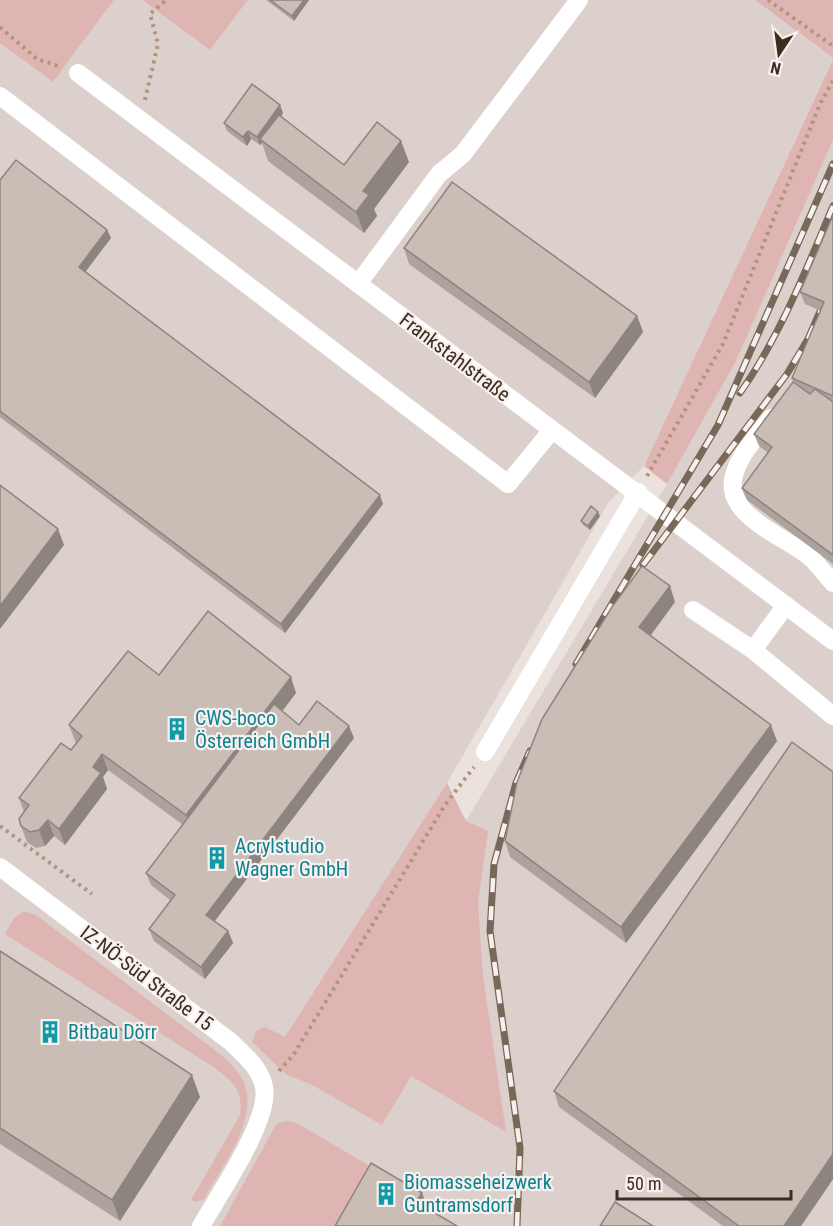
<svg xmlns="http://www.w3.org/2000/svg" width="833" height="1226" font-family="'Roboto Condensed',sans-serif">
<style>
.built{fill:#dbd0cb}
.green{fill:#dfb5b3}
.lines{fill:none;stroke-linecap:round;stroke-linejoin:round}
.path{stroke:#b2947a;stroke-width:4;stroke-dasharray:3 4.5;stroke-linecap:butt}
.minor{stroke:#fff;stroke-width:18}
.rail-casing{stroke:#786857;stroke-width:7}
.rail{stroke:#f7f0ee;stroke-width:4.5;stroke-dasharray:14;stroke-linecap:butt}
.wall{fill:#ada39c}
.shaded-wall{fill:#8d847f}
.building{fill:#c9bdb5;stroke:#8d847f;stroke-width:1.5}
.labels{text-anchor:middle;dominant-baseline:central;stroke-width:4.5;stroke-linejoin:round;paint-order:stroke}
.street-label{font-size:20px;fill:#3c2d1d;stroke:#f7f0ee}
.culture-label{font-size:20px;fill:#0d838f;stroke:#f7f0ee;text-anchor:start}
</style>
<rect width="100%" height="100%" fill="#ebe2dd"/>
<path class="built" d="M114,0H142L210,50L248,0H755L833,58L644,466L609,502L447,783L466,821L667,484L735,361L833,140V1226H0V43L53,82Z"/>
<g class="green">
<path d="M0,0H114L53,82L0,43Z"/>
<path d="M142,0H248L210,50Z"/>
<path d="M755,0H833V58Z"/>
<path d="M833,59V140L736,361L667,484L644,466Z"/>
<path d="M447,783L466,821L488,831L478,903L483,976L506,1132L411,1076L382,1125L314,1086L286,1074L252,1042L256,1031L265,1027L285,1037Z"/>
<path d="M24,911L36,915L225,1058C235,1068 245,1079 247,1093C252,1129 220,1169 204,1199L196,1202L191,1200L240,1115C243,1089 234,1083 215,1068L5,934L14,918Z"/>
<path d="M287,1121L297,1123L371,1167L349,1226H220L277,1123Z"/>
</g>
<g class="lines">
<g class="path">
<path d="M768,0L833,46"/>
<path d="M0,27L37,59L61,67"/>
<path d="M145,100L158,44L150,14L166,0"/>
<path d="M647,476L723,344L820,104L833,81"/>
<path d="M0,826L92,894"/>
<path d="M279,1071L294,1054L445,805L474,767"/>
</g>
<g class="minor">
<path d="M78,73L833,641"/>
<path d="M0,96L508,484L552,430"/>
<path d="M358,284L439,174L463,154L579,0"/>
<path d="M771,418C758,435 742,451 735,472C719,515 786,536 811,558C819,566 826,575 833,583"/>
<path d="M693,610L753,650L833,716"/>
<path d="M753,650L786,605"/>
<path d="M485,752L638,492"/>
<path d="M0,867L231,1042C244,1055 260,1067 264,1087C271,1119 218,1196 201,1226"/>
</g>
<g class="rail-casing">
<g id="rail">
<path d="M740,393C780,336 806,270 833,206"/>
<path d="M643,565L787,374L808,339L822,307"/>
<path d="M576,664L718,425L833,164"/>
<path d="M517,1226L520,1148L490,931L494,864L516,783L530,751"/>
</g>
</g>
<use href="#rail" class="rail"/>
</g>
<g class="wall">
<path d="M266,0H309L294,21Z"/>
<path d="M280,105L283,113L281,117L344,165L409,162L374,209L377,216L364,233L268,161L262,143L260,145L251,139L247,146L227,131L224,123Z"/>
<path d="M0,180L107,230L111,238L85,271L383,504L285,633L0,417Z"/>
<path d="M833,215V564L747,500L742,488L768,453L759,446L754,434L793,382L792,378L821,311L805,304L800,292Z"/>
<path d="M404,248L637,316L643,332L595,398L409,264Z"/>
<path d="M600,516L590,530L583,525L581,521Z"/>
<path d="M675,602L650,636L777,741L626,943L510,857L505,841L517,782Z"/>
<path d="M159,675L296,693L282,711L299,725L354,738L215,921L228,931L233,943L205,979L154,941L149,929L170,900L151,885L146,873L183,825L108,770L103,777L107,789L65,845L54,836L45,846L36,848L27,842L21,826L24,812L19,798L71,750L76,743L75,741L69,725Z"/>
<path d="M0,951L200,1097L120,1221L0,1144Z"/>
<path d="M554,1091L833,1179L801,1226H723L559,1107Z"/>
</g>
<g class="shaded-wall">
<path d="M304,0H309L294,21L292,16Z"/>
<path d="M280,105L283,113L263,141L260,139L262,143L260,145L257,137Z"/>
<path d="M248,131L251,139L247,146L243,137Z"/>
<path d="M401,141L409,162L374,209L377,216L364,233L356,212L363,191Z"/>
<path d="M107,230L111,238L83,275L79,267Z"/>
<path d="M637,316L643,332L595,398L589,382Z"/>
<path d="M380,495L383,504L285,633L281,624Z"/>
<path d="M598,512L600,516L590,530L588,526Z"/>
<path d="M58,529L64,545L0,629V606Z"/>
<path d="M670,586L675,602L645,643L639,627Z"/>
<path d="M291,677L296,693L191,831L186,815Z"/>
<path d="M771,725L777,741L626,943L621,927Z"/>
<path d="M349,726L354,738L210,927L206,915Z"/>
<path d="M102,754L108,770L103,777L107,789L65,845L59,829L93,767Z"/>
<path d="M48,820L54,836L45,846L39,830Z"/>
<path d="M228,931L233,943L205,979L201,967Z"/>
<path d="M192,1075L200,1097L120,1221L112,1200Z"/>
<path d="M833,1154V1179L801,1226H784Z"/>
<path d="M422,1193L428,1208L422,1218L416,1202Z"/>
</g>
<g class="building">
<path d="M270,0H304L292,16Z"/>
<path d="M252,84L280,105L257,137L248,131L243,137L224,123Z"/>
<path d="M279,115L344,165L377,122L401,141L363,191L369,195L356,212L260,139Z"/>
<path d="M16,160L107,230L79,267L380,495L281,624L0,411V180Z"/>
<path d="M452,182L637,316L589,382L404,248Z"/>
<path d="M833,215V396L792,378L824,302L800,292Z"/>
<path d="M793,382L810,394L815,389L833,402V555L742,488L772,447L754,434Z"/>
<path d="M0,485L58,529L0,606Z"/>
<path d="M591,506L598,512L588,526L581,521Z"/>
<path d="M642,566L670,586L639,627L771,725L621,927L505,841L517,782L542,719L612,607Z"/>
<path d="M208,611L291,677L186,815L102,754L93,767L101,773L59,829L48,820L39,830L30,832L21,826L19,819L29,805L19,798L61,743L71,750L82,736L69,725L128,651L159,675Z"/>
<path d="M317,701L349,726L206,915L228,931L201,967L149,929L175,895L146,873L274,704L299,725Z"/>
<path d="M792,742L833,772V1154L784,1226H739L554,1091Z"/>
<path d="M0,951L192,1075L112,1200L0,1128Z"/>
<path d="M371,1163L422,1193L416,1202L457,1226H335Z"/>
<path d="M615,1202L653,1226H600Z"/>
</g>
<defs>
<g id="building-bare" transform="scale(1.8)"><path d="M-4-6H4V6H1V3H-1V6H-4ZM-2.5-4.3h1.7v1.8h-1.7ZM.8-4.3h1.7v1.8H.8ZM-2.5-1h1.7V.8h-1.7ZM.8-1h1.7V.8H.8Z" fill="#0f9aa8" stroke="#f7f0ee" stroke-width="2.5" paint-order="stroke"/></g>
</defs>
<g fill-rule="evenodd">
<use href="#building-bare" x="177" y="729"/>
<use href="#building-bare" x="217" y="858"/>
<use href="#building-bare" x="50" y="1032"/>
<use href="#building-bare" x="386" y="1194"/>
</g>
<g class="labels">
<g class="street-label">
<text transform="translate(455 357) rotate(37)">Frankstahlstraße</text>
<text transform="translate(147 978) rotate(37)">IZ-NÖ-Süd Straße 15</text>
</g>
<g class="culture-label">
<text x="195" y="718">CWS-boco<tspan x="195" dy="23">Österreich GmbH</tspan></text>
<text x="235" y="846">Acrylstudio<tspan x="235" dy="23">Wagner GmbH</tspan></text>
<text x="68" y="1032">Bitbau Dörr</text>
<text x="404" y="1182">Biomasseheizwerk<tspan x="404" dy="23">Guntramsdorf</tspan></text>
</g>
</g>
<g transform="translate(779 54) rotate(193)" stroke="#f7f0ee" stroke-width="4.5" paint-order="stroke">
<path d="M0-4.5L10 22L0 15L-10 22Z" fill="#3c2d1d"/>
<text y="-9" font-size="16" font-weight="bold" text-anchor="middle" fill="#3c2d1d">N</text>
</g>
<path d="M617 1190v9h174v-9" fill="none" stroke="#3c2d1d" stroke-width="3"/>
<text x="626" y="1190" font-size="18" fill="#3c2d1d" stroke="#f7f0ee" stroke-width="4.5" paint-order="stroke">50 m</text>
</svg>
